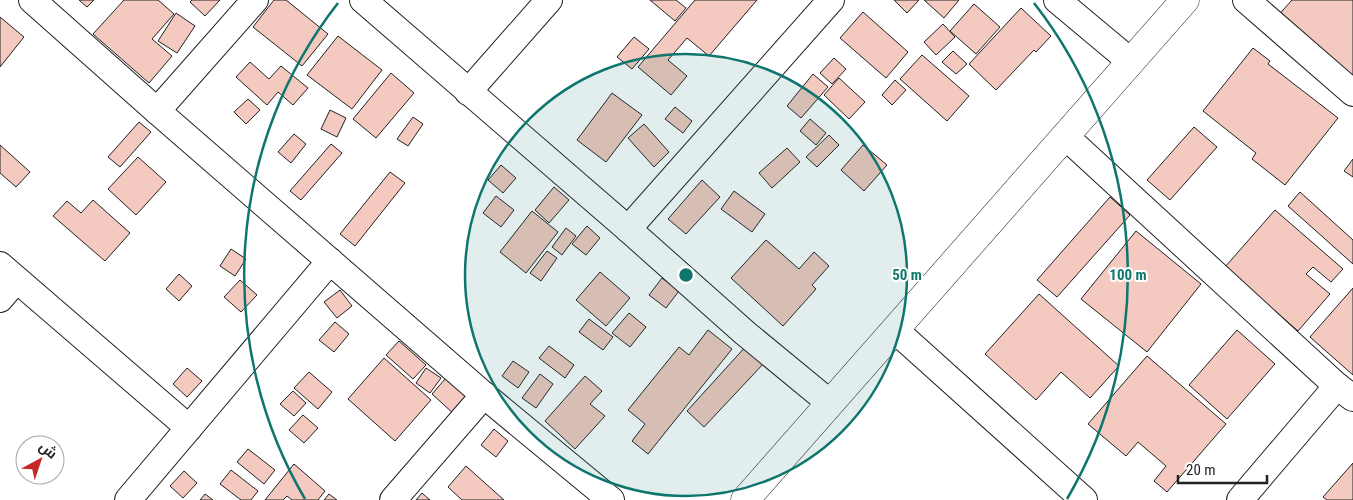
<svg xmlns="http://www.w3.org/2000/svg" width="1353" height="500" font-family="'Roboto Condensed',Cairo,sans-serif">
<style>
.building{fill:#f3c9c0;stroke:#222}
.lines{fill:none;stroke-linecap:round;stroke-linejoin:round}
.minor-casing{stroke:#222;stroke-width:28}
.trunk-casing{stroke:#222;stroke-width:29}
.minor{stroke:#fff;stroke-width:26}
.trunk{stroke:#fff;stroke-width:28}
.ring{fill:none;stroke:#0f766e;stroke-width:2.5}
.centre{fill:#0f766e;stroke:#fff;stroke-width:2.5}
.ring-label{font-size:15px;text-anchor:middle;font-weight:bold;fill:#0f766e;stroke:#fff;stroke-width:4;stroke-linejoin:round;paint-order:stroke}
</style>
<rect width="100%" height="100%" fill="#fff"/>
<g class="building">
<path d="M79,0H94L87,7Z"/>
<path d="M124,0H158L174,14L152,39L172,56L149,83L93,34Z"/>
<path d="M192,0H220L205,16L190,2Z"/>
<path d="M274,0H286L328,34L302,66L253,27Z"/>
<path d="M650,0H676L686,8L675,21Z"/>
<path d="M695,0H757L709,56L687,38L668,60L687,76L671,95L638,67Z"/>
<path d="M894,0H919L907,13Z"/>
<path d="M924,0H959L944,18Z"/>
<path d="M1292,0H1353V87L1275,19Z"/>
<path d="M974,4L1000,27L976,54L950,31Z"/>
<path d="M1021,8L1051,36L1036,52L1034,50L996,90L969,64Z"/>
<path d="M863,12L908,52L886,78L840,38Z"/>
<path d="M176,13L195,26L177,53L158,41Z"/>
<path d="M0,17L24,37L0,67Z"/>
<path d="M943,24L955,37L936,55L924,42Z"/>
<path d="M338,36L382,70L352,109L307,75Z"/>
<path d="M634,37L649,49L632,69L617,57Z"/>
<path d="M1253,48L1270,61L1268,64L1338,118L1285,185L1252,159L1256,153L1203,111Z"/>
<path d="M953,51L967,64L956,74L942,62Z"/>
<path d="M922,55L969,96L947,121L900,79Z"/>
<path d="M834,58L846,69L832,84L820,73Z"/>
<path d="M250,62L269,79L281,66L308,88L293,105L278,92L267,105L236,77Z"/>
<path d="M391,73L414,93L376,138L353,119Z"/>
<path d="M813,74L828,87L801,118L787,106Z"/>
<path d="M839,78L865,102L849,119L824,95Z"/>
<path d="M895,80L906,90L892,105L882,95Z"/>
<path d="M612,93L642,115L606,162L577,140Z"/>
<path d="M248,99L260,110L246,124L234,112Z"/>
<path d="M675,107L692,121L683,133L665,119Z"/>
<path d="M330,110L346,118L337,137L321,129Z"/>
<path d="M413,117L423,124L408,146L397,139Z"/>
<path d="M810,119L826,133L816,145L800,131Z"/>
<path d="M139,122L151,132L120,167L108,157Z"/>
<path d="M644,124L669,152L654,167L628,138Z"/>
<path d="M1194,127L1217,147L1170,200L1147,180Z"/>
<path d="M294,134L306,144L291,163L278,152Z"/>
<path d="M829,135L839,145L817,167L806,157Z"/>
<path d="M331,144L342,153L301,200L290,191Z"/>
<path d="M0,145L30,172L16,187L0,173Z"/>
<path d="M863,145L887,165L864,191L841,170Z"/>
<path d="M787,148L800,162L772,188L759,173Z"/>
<path d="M138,157L166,182L136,215L108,189Z"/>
<path d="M1353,159V177L1344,171Z"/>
<path d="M501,165L516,178L503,193L488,180Z"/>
<path d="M390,172L405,183L355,246L340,234Z"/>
<path d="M702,180L720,197L686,234L668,219Z"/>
<path d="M554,187L569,200L549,223L535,210Z"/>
<path d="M734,191L765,214L752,232L721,209Z"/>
<path d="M1300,192L1353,240V264L1288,206Z"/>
<path d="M496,196L514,210L501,227L483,213Z"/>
<path d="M1110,197L1130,215L1057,297L1037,280Z"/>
<path d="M93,200L130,233L105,261L53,216L67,201L81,213Z"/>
<path d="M1275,210L1343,269L1331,282L1313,267L1306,274L1330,294L1298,331L1225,267Z"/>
<path d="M532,211L558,232L526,273L500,252Z"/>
<path d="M587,226L600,238L586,255L572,244Z"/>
<path d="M566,228L576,236L562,255L552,247Z"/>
<path d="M1136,231L1201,284L1147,352L1081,299Z"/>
<path d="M766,240L799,269L814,252L829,266L812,285L816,289L783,326L731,278Z"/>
<path d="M231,249L246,259L235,276L220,266Z"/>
<path d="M547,251L557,258L541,281L530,273Z"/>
<path d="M600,272L630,298L606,326L576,300Z"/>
<path d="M179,274L192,286L179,301L166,289Z"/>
<path d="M662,278L679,291L666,308L649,295Z"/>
<path d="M240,280L257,295L241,312L224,297Z"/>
<path d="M1353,288V375L1310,337Z"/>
<path d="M340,290L352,306L337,318L324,302Z"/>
<path d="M1039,294L1119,366L1090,398L1061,372L1036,400L985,354Z"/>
<path d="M629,313L646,327L630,347L612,333Z"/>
<path d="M589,319L613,337L603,350L579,332Z"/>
<path d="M335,322L349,334L334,352L319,340Z"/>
<path d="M708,330L732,349L648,454L632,441L645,424L628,410L679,347L689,355Z"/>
<path d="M1237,330L1275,364L1227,419L1189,385Z"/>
<path d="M399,341L426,365L413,379L386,355Z"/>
<path d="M747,345L765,362L704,427L687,411Z"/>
<path d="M549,346L574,365L565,378L539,358Z"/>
<path d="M1147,356L1226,424L1167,492L1154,481L1166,466L1138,442L1126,456L1088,424Z"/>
<path d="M384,358L431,400L395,441L348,399Z"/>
<path d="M513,361L529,372L518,388L502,376Z"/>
<path d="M187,368L202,381L187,397L173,384Z"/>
<path d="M426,368L441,378L430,393L416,383Z"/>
<path d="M309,372L332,392L318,409L294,388Z"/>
<path d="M540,374L553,384L536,408L522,398Z"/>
<path d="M585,376L602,391L590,404L605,416L575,449L545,421Z"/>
<path d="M446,378L469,399L455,415L432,394Z"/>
<path d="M293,391L306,403L294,416L280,404Z"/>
<path d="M303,415L318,428L304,443L289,430Z"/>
<path d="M494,429L508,441L496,457L481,445Z"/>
<path d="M248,449L275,470L264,484L237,462Z"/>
<path d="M1353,463V500H1327L1323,497Z"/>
<path d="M294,464L325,491L318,500H292L287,496L283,500H265Z"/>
<path d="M466,466L504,500H462L448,487Z"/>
<path d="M231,470L258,491L251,500H241L220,484Z"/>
<path d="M184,471L197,483L183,498L170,486Z"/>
<path d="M422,493L430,500H416Z"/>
<path d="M205,494L213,500H200Z"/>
<path d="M329,494L337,500H324Z"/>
</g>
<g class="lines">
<g class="minor-casing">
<g id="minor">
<path d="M32,0L157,111L484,395L611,500"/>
<path d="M363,0L628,229L745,333L830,403"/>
<path d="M1057,0L1130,61"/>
<path d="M1246,0L1353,93"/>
<path d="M468,92L549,0"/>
<path d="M157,111L255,0"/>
<path d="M1065,136L1337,386L1353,398"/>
<path d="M628,229L831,0"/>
<path d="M0,265L189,428"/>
<path d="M0,299L16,280"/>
<path d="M895,330L1084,500"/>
<path d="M128,500L330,261"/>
<path d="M393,500L484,395"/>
<path d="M1240,500L1337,386"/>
</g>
</g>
<g class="trunk-casing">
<path id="trunk" d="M745,500L1185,0"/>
</g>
<use href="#minor" class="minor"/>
<use href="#trunk" class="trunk"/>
</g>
<circle cx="686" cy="275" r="221" fill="#0f766e" fill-opacity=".12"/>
<g class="ring">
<circle cx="686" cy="275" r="221"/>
<path d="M305 499A442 442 0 0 1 338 3M1034 3A442 442 0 0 1 1067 499"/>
</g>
<circle cx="686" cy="275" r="8" class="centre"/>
<g class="ring-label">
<text x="907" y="280">50 m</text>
<text x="1128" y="280">100 m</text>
</g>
<g transform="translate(40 460) rotate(40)"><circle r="24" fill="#ffffff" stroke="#a7a7a7"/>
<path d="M0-4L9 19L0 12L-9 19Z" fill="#c62828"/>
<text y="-8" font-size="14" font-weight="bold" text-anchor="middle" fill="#222222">ش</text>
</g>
<path d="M1178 475v8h89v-8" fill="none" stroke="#222222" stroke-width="2.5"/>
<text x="1186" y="475" font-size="15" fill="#222222" stroke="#ffffff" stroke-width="4" paint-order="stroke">20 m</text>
</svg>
